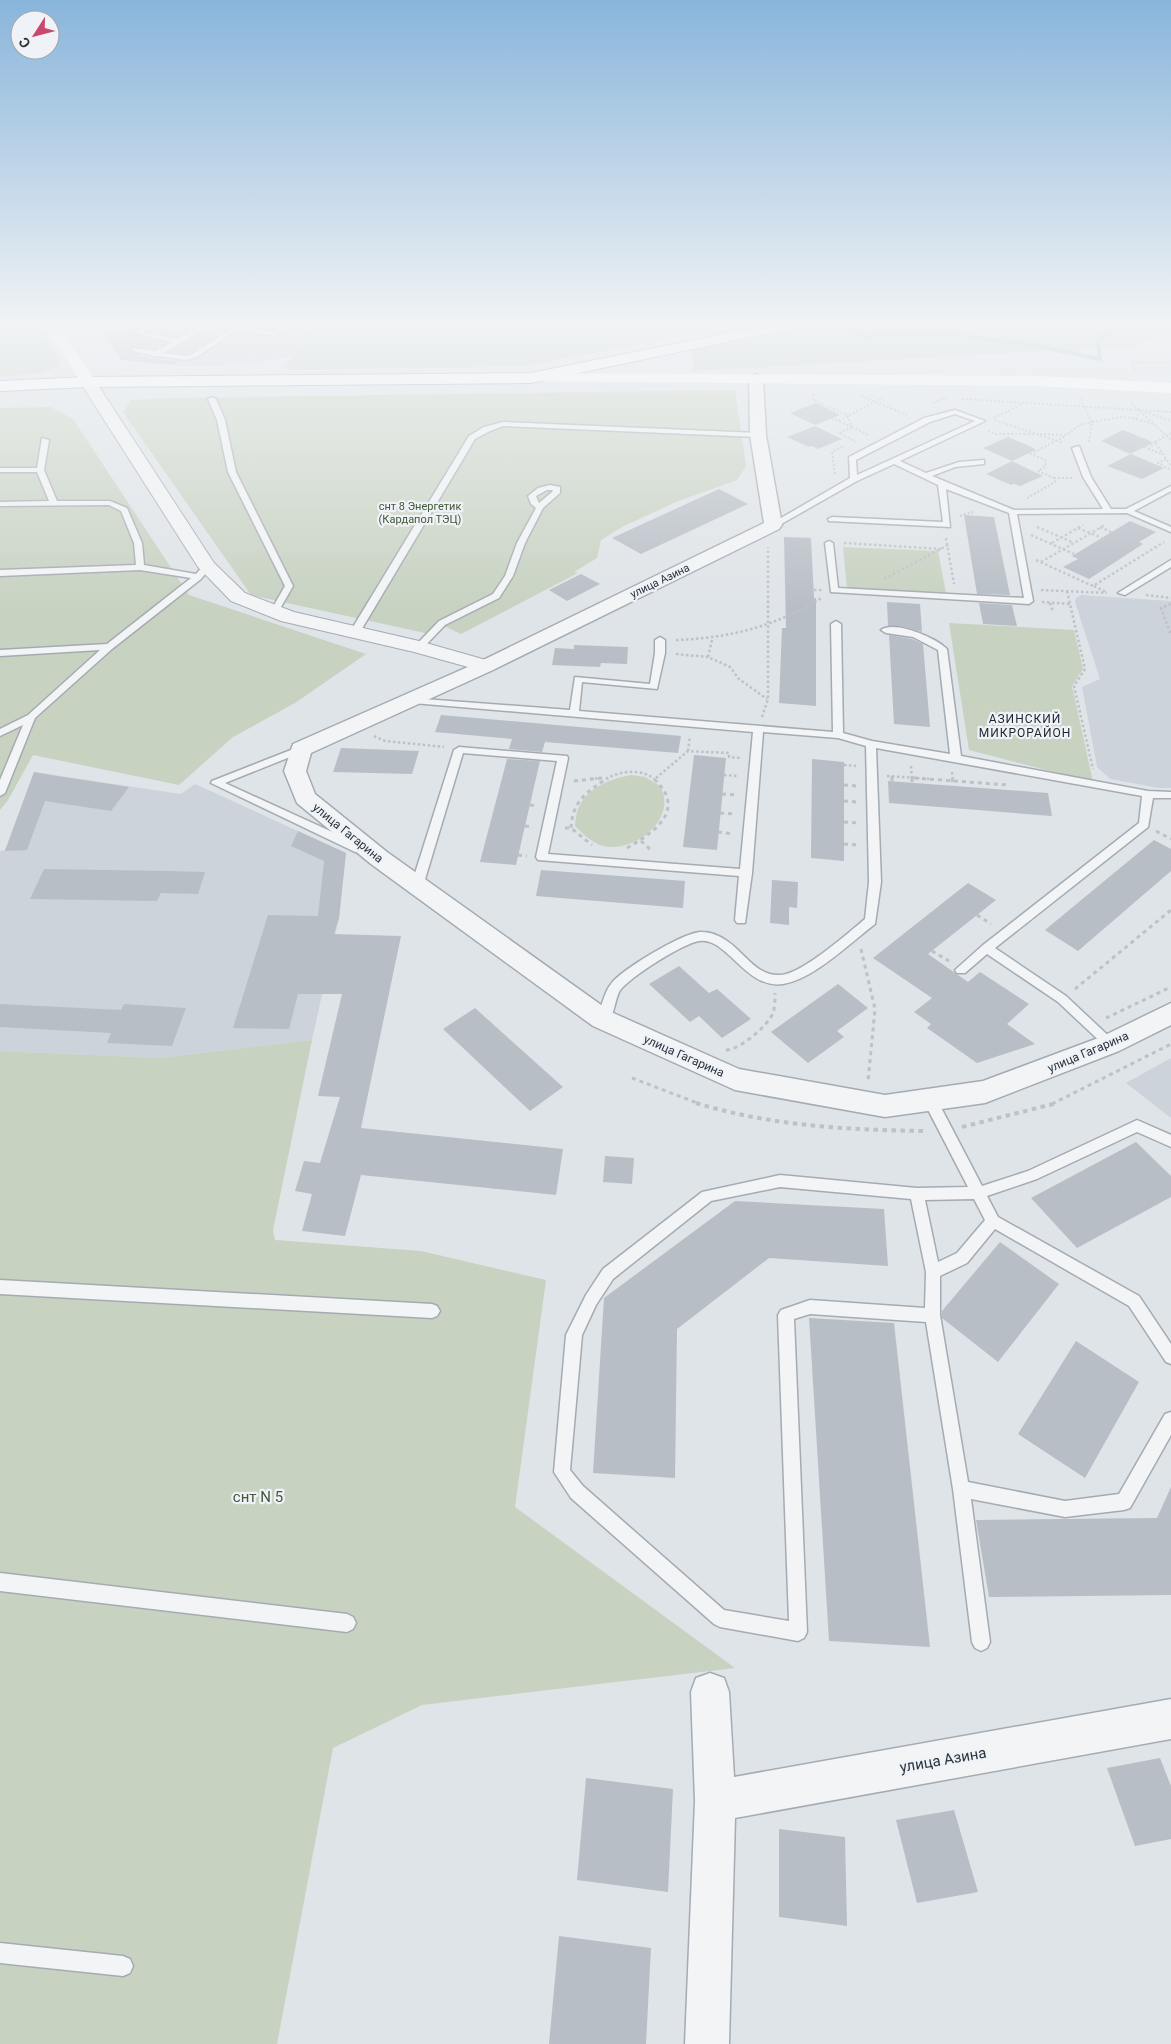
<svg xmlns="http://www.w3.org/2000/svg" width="1171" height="2044" font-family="Roboto,sans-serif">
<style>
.built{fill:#cdd3da}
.green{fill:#c7d2c1}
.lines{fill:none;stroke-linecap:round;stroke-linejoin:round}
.stream{stroke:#9bb6c7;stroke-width:4}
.building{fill:#b7bec5}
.service-casing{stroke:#a5abb2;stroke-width:3}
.minor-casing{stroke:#a5abb2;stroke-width:3}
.tertiary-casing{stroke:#a5abb2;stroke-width:2}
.primary-casing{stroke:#9fa9b3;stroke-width:2}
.path-far3{stroke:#bec2c6;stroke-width:2;stroke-dasharray:2 2;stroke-linecap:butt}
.path-far2{stroke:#bec2c6;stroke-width:2.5;stroke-dasharray:2.5 2.5;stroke-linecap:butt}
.path-far1{stroke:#bec2c6;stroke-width:3;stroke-dasharray:4 4;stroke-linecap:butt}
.path{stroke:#bec2c6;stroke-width:4;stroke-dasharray:4.5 4.5;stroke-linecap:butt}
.service{fill:#f2f4f6;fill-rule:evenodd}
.minor{fill:#f2f4f6;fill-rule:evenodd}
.tertiary{fill:#f2f4f6;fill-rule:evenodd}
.secondary{fill:#fff;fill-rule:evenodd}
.primary{fill:#fff;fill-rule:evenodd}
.labels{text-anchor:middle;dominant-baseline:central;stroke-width:4.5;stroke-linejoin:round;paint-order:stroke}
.far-park-label{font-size:11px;fill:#415a37;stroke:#eff2f6}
.far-street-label{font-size:11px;fill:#29333e;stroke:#eff2f6}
.far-quarter-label{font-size:12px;letter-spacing:1px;fill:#1b242f;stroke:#eff2f6}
.street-label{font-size:12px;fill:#29333e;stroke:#eff2f6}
.near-park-label{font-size:15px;fill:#415a37;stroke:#eff2f6}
.near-street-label{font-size:15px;fill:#29333e;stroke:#eff2f6}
</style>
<rect width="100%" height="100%" fill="#dfe4e8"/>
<g class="built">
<path d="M97,323H310L304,332L302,349L295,355L276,360L229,365L178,366L120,358Z"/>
<path d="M1081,595L1171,601V788H1159L1110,779L1097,767L1082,687L1100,679L1075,602L1076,598Z"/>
<path d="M34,772L181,794L195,784L346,853L339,918L312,1040L159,1058L0,1051V851L5,850Z"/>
<path d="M1171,1058V1118L1126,1083Z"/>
</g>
<g class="green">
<path d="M14,323H38L58,356L60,366L41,373L0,377V332L14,327Z"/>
<path d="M310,323H754L525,366L290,370L283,365L302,349L304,332Z"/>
<path d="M829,323H1171V332L1133,346L693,371L692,349Z"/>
<path d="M735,390L746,466L737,480L676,502L622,527L601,540L597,558L574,572L578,573L461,634L444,626L434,635L251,595L123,412L131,400L172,398Z"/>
<path d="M51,407L73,419L189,595L366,654L295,703L233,737L179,785L33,755L8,800L0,810V408Z"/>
<path d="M843,547L938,551L946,593L847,588Z"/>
<path d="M949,623L1074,630L1083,669L1072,686L1093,782L969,750Z"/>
<path d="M632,775L645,777L660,786C679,819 632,856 600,845C590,841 582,833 575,826C576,793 602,780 632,775Z"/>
<path d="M312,1040L273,1230L275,1240L421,1251L546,1280L515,1507L735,1668L422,1705L333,1748L277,2044H0V1051L159,1058Z"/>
</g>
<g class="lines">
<path class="stream" d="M797,323L815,328L851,330L869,339L875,335H956L1038,346L1100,359L1098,341L1119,326L1136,323"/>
</g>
<g class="building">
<path d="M114,323H148L133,334L167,343L156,349L133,346L131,352L153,359L180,361L173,365L121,360L102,329Z"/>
<path d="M162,323H166L190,331L177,337L149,331Z"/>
<path d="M217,323H237L192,352L186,354L169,352Z"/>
<path d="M816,403L840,415L815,425L790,413Z"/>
<path d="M815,426L842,439L818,449L812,446L809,447L787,437Z"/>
<path d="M1123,430L1148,440L1153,443L1130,454L1101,441Z"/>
<path d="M1008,437L1032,447L1036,450L1012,461L983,448Z"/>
<path d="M1131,454L1164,468L1142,479L1107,466Z"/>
<path d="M1012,461L1043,476L1020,486L1014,484L1011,485L986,474Z"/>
<path d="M719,489L748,504L641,554L612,538Z"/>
<path d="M964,515L994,517L1010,595L977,594Z"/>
<path d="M1130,521L1156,532L1139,542L1143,544L1089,579L1063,567L1078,559L1072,556Z"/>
<path d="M784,537L811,538L814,598H816V706L779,703L782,628H786Z"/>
<path d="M581,574L600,584L567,601L549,590Z"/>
<path d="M887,602L920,604L922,632L905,627L888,626Z"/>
<path d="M979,603L1012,605L1017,626L983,624Z"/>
<path d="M889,635L912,639L923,644L930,727L894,724Z"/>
<path d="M574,645L628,647L627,664L601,663L600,667L552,665L555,648L574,649Z"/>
<path d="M441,715L625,731L681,736L678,753L545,742L542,752L509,749L512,739L435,732Z"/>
<path d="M341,748L419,751L412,774L333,772Z"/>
<path d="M694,755L726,758L717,850L683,847Z"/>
<path d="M507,759L540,761L516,865L480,862Z"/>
<path d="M812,759L844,762V861L811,858Z"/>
<path d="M34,772L57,776L129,787L111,811L45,801L27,850L5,851Z"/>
<path d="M888,781L1048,793L1052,816L889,803Z"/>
<path d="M298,831L346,853L339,918L334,934L401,936L361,1128L563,1149L556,1195L361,1175L345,1236L302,1231L312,1194L295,1191L304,1161L320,1163L340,1097L318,1096L342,994H298L289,1029L233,1028L268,915L318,916L324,861L291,846Z"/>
<path d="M1154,840L1171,849V871L1078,951L1045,930Z"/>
<path d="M44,869L169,871L205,872L198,894L161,893L157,901L30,899Z"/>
<path d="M541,870L685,881L683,908L536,896Z"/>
<path d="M772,880L798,882L797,908L789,907V925L770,923Z"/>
<path d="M968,883L996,900L928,954L968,982L980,972L1029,1004L1007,1024L1035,1044L977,1063L927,1028L931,1024L914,1012L932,998L873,958Z"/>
<path d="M679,966L709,993L717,989L751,1019L722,1038L699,1016L690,1022L649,984Z"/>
<path d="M838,984L868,1008L837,1031L844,1037L808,1063L771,1032Z"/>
<path d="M0,1004L121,1010L124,1004L186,1008L172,1046L107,1043L111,1033L0,1027Z"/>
<path d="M475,1008L563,1087L530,1111L443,1029Z"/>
<path d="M1136,1142L1171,1176V1197L1077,1248L1031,1198Z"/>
<path d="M605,1156L634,1158L632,1184L603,1182Z"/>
<path d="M735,1201L884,1209L888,1266L769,1258L677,1329L675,1478L593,1473L604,1298Z"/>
<path d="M1000,1242L1059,1284L998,1362L942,1318V1311Z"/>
<path d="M809,1318L894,1323L930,1647L829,1641Z"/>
<path d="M1076,1341L1139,1382L1085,1478L1018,1434Z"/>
<path d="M1171,1487V1595L989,1597L976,1520L1157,1518Z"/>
<path d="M1160,1758L1171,1786V1839L1135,1846L1107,1768Z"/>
<path d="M586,1778L673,1789L668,1892L577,1880Z"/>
<path d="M954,1810L978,1892L917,1903L896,1820Z"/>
<path d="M779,1829L845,1837L847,1926L779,1917Z"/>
<path d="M559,1936L651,1948L646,2044H549Z"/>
</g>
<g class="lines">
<g class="service-casing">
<g id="service">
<path d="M14,323H29L0,329V325Z"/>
<path d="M152,323H160L144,332L177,339L195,330L168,323L200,327L207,323H215L163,353L186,356L193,354L240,323H247L244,326L273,332L291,323H299L274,336L239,329L197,357L186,360L158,356L154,357L151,355L132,351V349L134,348L156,351L172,342L135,333Z"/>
<path d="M212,397L216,399L225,420L236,472L293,586L277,614L270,612L285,586L228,472L217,420L208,399Z"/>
<path d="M955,410L985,421L900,461L926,473L959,462L984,460V464L955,467L932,476L1014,510L1103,509L1083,477L1072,448L1079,446L1091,477L1111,509H1126L1171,486V491L1134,511L1171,527V532L1127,513L1017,514L1033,601L1029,604L831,592L825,543L829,541L833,543L838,588L1024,598L1009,513L946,489L950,527L829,521L828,519L832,517L943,522L938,485L894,464L857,481L776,527L769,525L850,478L849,457L924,418ZM955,414L975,421L857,475L856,460L930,422Z"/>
<path d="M503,422L758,433L762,435L758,437L503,426L490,431L475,439L360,632L352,634L350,632L469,436L484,427Z"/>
<path d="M42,438L49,440L44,470L57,501H110L127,508L142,543L144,565L196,574L204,565L211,567L201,579L112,649L35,718L5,793L0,796V780L23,725L0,736V729L28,715L100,650L0,656V650L107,644L191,578L140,570L0,576V570L136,565L134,543L121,511L109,505L0,506V502L49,501L37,472H0V468H37Z"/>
<path d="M550,485L560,487V493L543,508L525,543L513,576L499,598L445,625L422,649H416V645L439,621L493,594L505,576L517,543L536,508L531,504L528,496L538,488ZM547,490H553L552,492L539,503L536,496Z"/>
<path d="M1171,560V567L1125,595L1118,593Z"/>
<path d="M836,621L841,624L843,733L872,741L950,754L938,650L913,637L886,633L881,630C895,620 936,638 947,649L961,756L1148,791L1171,792V798H1153L1148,827L995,948L1066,996L1114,1041L1116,1044L1114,1047H1106L1058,1002L987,954L965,973H957L955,970L983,945L1139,823L1142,796L876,748L881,882L875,924C850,943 814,979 783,984C744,990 725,931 695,942C676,948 634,975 621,989C613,998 616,1028 598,1022L596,1019C602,1008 603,994 611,984C621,970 685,931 702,932C711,932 720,936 727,941C745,953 756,976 780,975C801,975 848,933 865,919L869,882L866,746L838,738L763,732L752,873L745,923H737L735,920L739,876L538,860L536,857L557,761L463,753L423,886L421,889H413L411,886L454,750L459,747L567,756L568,758L548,854L740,869L753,732L413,703L408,700L410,698L570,710L575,677L650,684L655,653V640L660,637L665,640V653L657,689L582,682L579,711L833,732L831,624Z"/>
<path d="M301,746L305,747V751L225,783L363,846L364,849L363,852H355L211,783L212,781Z"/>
<path d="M930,1095L935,1096L982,1186L1028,1171L1137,1120L1171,1135V1147L1137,1132L1037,1179L987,1196L998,1217L1139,1296L1171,1344V1364L1166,1362L1129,1306L995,1229L967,1263L940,1276V1315L968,1482L1065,1501L1119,1494L1165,1414L1171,1412V1435L1130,1508L1124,1510L1065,1517L971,1499L990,1642L987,1648L981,1651L975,1648L972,1642L953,1489L926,1322L810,1314L794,1319L807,1632L804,1638L798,1641L720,1627L714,1624L571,1498L554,1472L566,1335L586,1295L603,1269L702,1192L780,1175L917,1188L968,1187L923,1100L925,1096ZM780,1187L911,1199L926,1272L925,1308L810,1300L781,1310L778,1315L789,1621L724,1610L583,1486L570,1470L582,1335L596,1305L613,1279L711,1201ZM974,1199L985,1220L957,1253L938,1262L925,1200Z"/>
<path d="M0,1280L432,1304L437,1306L440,1311L437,1316L432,1318L0,1294Z"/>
<path d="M0,1573L347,1614L353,1617L356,1623L353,1629L347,1632L0,1591Z"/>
<path d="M0,1943L123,1956L130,1959L133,1966L130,1973L123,1976L0,1963Z"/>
</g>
</g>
<g class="minor-casing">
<g id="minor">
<path d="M756,374L763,378L766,435L782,525L779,529L493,670L311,753L306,771L315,794L387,852L611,1012L739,1069L885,1095L983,1081L1101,1037L1171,1003V1025L1119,1051L985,1103L885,1117L735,1090L593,1026L371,864L297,803L284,771L293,744L479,662L764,523L750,435L749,378Z"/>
<path d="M710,1673L724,1678L729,1692L734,1777L1171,1699V1739L735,1818L729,2044H685L695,1801L691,1692L696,1678Z"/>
</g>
</g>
<g class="tertiary-casing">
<path id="tertiary" d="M88,377L96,382L214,563L245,593L294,612L419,641L493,662L496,666L493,670L486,672L414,652L281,621L231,601L198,567L80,382Z"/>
</g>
<g class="primary-casing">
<path id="primary" d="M777,323H804L797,327L531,383L88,387L0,391V381L88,377L531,373Z"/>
</g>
<g class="path-far3">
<path d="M1135,371L1132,362L1171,363"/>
<path d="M814,394L813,400L847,415L852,427L868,435"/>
<path d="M861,396L907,415"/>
<path d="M962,399L1171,412"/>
<path d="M1080,399L1092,422L1089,442"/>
<path d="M933,403L942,398L947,401"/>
<path d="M1131,403L1171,440"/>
<path d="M1145,412L1171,421"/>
<path d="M832,418L838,421"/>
<path d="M994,418L1024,403"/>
<path d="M1136,419L1154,424"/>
<path d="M995,420L1063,443"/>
<path d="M852,427L838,421L884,397"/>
<path d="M852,427L839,433L856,442"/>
<path d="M988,431L995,434H1033"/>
<path d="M1171,433L1155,442L1171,466"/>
<path d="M1040,434L1066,435L1080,425L1092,422L1122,417L1136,419L1140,410"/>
<path d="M1155,442L1149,449L1162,454"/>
<path d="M1144,447L1149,449"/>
<path d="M1166,459L1158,463L1171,470"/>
<path d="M835,474L832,452L844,446"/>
<path d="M1054,478H1073"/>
<path d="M1027,498L1055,482L1054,478L1038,471L1046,466L1045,460L1031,454L1065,436"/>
<path d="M960,516L973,512"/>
</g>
<g class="path-far2">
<path d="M1037,527L1074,543"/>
<path d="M1100,527L1111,532"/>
<path d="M1078,528L1107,540"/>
<path d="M1031,535L1074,554"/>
<path d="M946,538L954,584"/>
<path d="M844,543L941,549"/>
<path d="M1052,543L1083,525"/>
<path d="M1036,560L1093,586L1164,542"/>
<path d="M1041,562L1105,525"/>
<path d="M884,579L948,545"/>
<path d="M1094,586L1106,592"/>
<path d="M814,590H822"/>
<path d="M1041,590L1107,593"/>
<path d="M1067,591L1085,669L1074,686L1093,769"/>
<path d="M1146,595L1171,598"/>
<path d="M1042,602L1070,604"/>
<path d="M1050,603L1053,612"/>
<path d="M1171,604L1161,608L1171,635"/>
<path d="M676,640C730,638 777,626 823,597"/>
<path d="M712,640L708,657L730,667L739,679L767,699"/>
<path d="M676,654L708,657"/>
<path d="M762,717L768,699V547"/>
<path d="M374,736L385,741L444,747"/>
<path d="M688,751L690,736"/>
<path d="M844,765L856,766"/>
<path d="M911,766L912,779"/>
<path d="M952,772L953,779"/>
<path d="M724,775L738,776"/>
<path d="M887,776L931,779"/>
<path d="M892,776V779"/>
<path d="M656,778L688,751L729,753V757L741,758"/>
<path d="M590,779L602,778"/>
<path d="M606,779C619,771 642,768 654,779"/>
</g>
<g class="path-far1">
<path d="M892,778V781"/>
<path d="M912,778V783"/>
<path d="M914,778L1008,785"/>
<path d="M952,778L953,786"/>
<path d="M574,781L602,778"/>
<path d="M844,785L857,786"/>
<path d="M722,794L736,795"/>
<path d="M844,801L857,802"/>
<path d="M530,805L537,806"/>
<path d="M720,813L734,814"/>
<path d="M844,822L858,823"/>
<path d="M525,826L533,827"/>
<path d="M565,828H571L592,845"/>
<path d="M571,828C572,802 587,791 608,778"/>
<path d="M1156,831L1171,839"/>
<path d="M718,832L733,834"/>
<path d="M641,841L652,851"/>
<path d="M844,844L859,845"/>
<path d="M627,848C655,832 688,809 653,778"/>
<path d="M518,855L527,856"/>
<path d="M977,915L991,924"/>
<path d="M861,949L875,1009L868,1081"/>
<path d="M932,951L949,961"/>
<path d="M1075,989L1171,910"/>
<path d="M1106,1018L1171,987"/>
<path d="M726,1050C739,1050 768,1026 773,1013C775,1007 775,1000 775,993"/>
<path d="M632,1078L700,1104"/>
<path d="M1052,1104L1171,1044"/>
</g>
<g class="path">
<path d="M696,1103C771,1126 848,1130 926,1131"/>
<path d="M962,1127L1057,1103"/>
</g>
<use href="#service" class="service"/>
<use href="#minor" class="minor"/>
<use href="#tertiary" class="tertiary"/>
<g class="secondary">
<path d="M43,323H57L96,382L93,385H83Z"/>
<path d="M531,373L1038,376L1171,383V393L1038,386L526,381L523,378L526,375Z"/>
</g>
<use href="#primary" class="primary"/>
</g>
<linearGradient id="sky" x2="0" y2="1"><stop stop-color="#89b5db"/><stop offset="0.53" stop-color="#f1f3f5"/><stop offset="1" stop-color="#f1f3f5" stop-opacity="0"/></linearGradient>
<rect width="1171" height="609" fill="url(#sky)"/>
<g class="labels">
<g class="far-park-label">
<text x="420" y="506">снт 8 Энергетик<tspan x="420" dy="13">(Кардапол ТЭЦ)</tspan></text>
</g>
<g class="far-street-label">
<text transform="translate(660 581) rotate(-26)">улица Азина</text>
</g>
<g class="far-quarter-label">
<text x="1025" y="719">АЗИНСКИЙ<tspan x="1025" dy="14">МИКРОРАЙОН</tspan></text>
</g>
<g class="street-label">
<text transform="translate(348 833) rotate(39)">улица Гагарина</text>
<text transform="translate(1088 1052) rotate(-23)">улица Гагарина</text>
<text transform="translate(684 1056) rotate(24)">улица Гагарина</text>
</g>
<g class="near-park-label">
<text x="258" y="1497">снт N 5</text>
</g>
<g class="near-street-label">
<text transform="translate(943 1760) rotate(-10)">улица Азина</text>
</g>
</g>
<g transform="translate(35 35) rotate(234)"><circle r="24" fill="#eff2f6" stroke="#a0a6ac"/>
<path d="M0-4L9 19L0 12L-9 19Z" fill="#c9486b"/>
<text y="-8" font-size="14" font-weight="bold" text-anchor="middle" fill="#29333e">С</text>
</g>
</svg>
